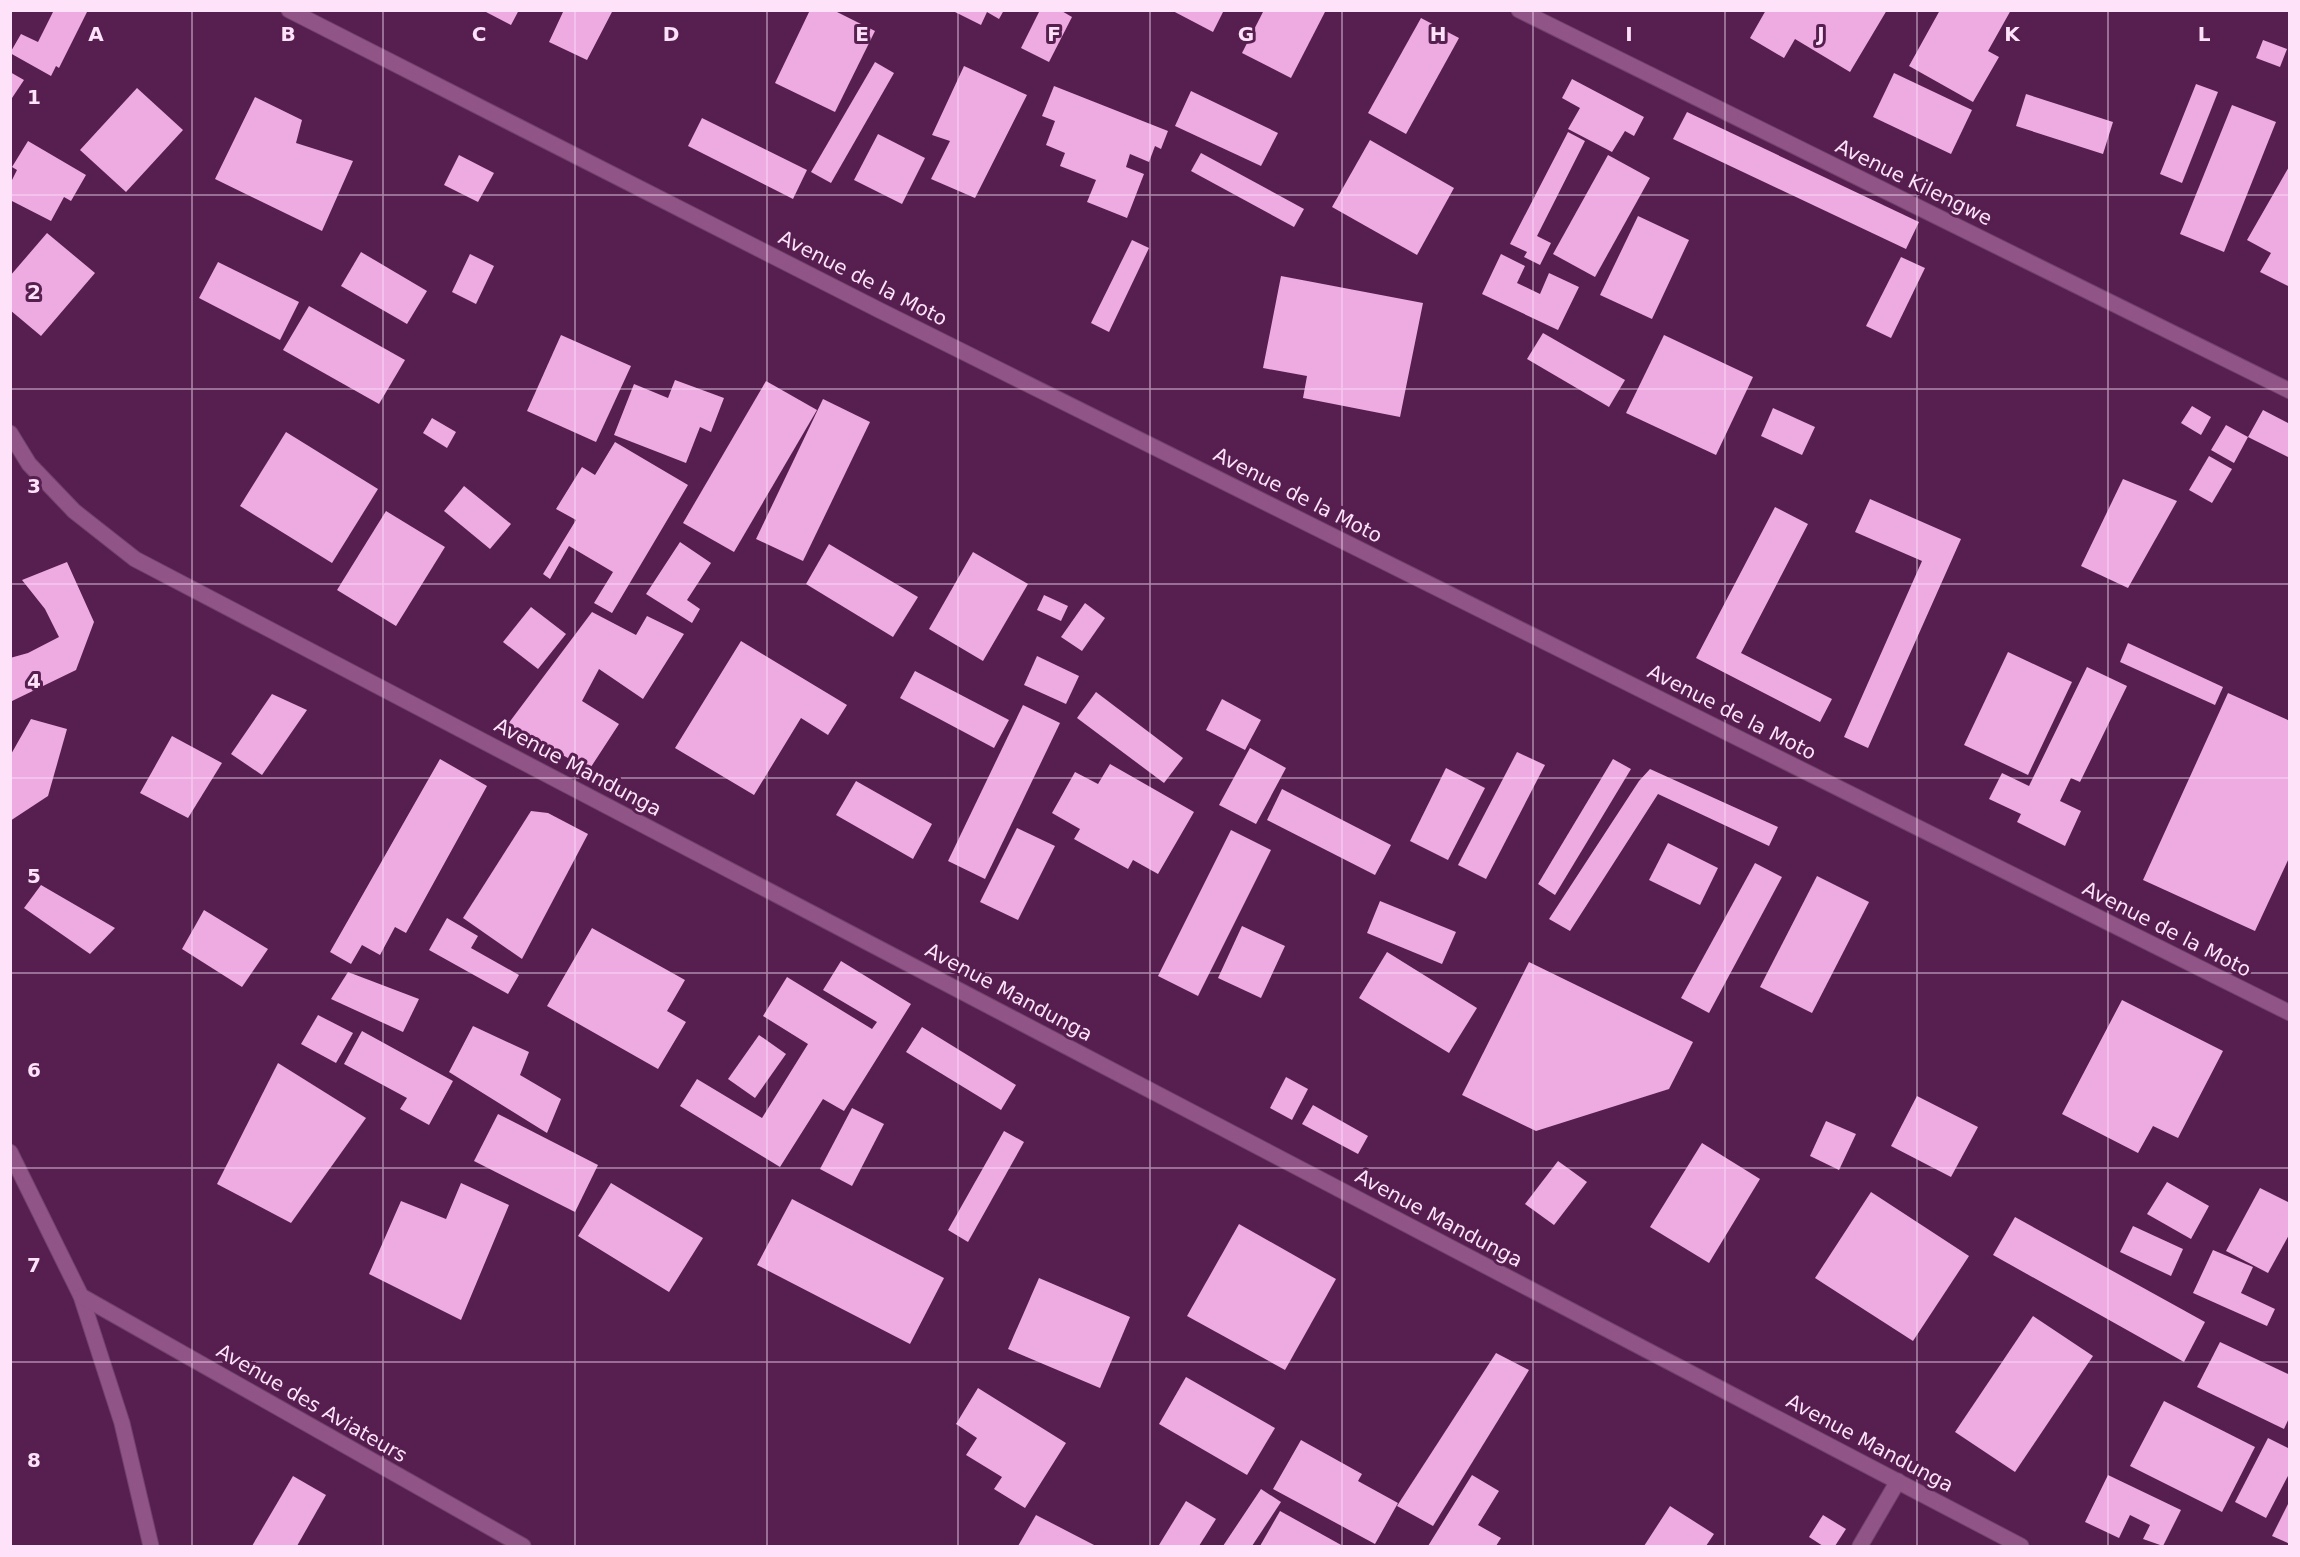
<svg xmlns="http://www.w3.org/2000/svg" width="2300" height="1557" font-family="'DejaVu Sans',sans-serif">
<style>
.building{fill:#edabe1}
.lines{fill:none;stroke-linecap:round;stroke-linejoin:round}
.minor-casing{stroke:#71416b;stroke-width:17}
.minor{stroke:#905487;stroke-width:15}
.grid{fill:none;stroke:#fee2f9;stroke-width:1.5;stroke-opacity:0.55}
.labels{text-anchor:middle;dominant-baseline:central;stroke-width:6;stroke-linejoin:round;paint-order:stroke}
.street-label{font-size:20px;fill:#fee2f9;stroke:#561f4f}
.grid-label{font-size:20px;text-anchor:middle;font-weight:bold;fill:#fee2f9;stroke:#561f4f;stroke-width:6;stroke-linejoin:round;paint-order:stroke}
</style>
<rect width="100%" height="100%" fill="#561f4f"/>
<g class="building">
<path d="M54,10H88L59,68L56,66L51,76L10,53L21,34L38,42Z"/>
<path d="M487,10H519L511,25L486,12Z"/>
<path d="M559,10H613L587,60L549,42L563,12Z"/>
<path d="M810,10H833L875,31L835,112L775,83Z"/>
<path d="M951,10H1004L999,19L987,12L981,25Z"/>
<path d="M1040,10H1060L1072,17L1049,62L1021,48Z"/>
<path d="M1171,10H1224L1213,32Z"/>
<path d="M1264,10H1326L1291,78L1242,53Z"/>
<path d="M1766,10H1887L1850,72L1795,39L1784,58L1750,38Z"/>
<path d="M1940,10H2011L1988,51L1999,57L1973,102L1909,66Z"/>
<path d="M1421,18L1459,38L1406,134L1368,113Z"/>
<path d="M2263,40L2287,49L2280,67L2256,58Z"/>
<path d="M875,62L894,73L831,183L811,172Z"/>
<path d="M964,66L1027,95L975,198L931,179L950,141L932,135Z"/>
<path d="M10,72L24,80L10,101Z"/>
<path d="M1894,73L1972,110L1951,154L1873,117Z"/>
<path d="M1572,79L1644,117L1634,136L1625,131L1612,152L1568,129L1580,108L1562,98Z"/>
<path d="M2196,84L2218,92L2182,183L2160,174Z"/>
<path d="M1054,86L1168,131L1161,149L1155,146L1149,162L1130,154L1126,167L1144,174L1127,218L1087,202L1096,180L1060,166L1065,153L1046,145L1055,121L1042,116Z"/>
<path d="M137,88L183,130L126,192L80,150Z"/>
<path d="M1191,91L1278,133L1261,166L1175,126Z"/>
<path d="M2026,94L2113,122L2103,154L2016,126Z"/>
<path d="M255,97L302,120L296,143L353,161L322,231L215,179Z"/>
<path d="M2232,105L2276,122L2224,252L2180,234Z"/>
<path d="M1687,112L1919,222L1906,249L1673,139Z"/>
<path d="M702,118L807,170L793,199L688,146Z"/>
<path d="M1568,132L1585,141L1537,236L1551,243L1540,265L1524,257L1527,252L1510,244Z"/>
<path d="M878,134L925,158L902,204L854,180Z"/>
<path d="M1370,140L1454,188L1417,255L1332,207Z"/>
<path d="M28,141L86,175L71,201L64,197L51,221L10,200V184L17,170L12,167Z"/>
<path d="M1201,153L1304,209L1294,227L1191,171Z"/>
<path d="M459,155L494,173L478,202L444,185Z"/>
<path d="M1608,155L1650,178L1595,277L1553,254Z"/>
<path d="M2290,165V283L2288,286L2260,272L2271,253L2247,240Z"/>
<path d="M1638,216L1689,240L1652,319L1600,295Z"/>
<path d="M47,233L95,273L41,336L10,310V276Z"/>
<path d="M1132,240L1149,248L1109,332L1091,323Z"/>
<path d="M361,252L427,291L407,324L341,286Z"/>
<path d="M470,254L494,266L476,304L452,292Z"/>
<path d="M1501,254L1525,266L1517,283L1540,294L1549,273L1579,287L1558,330L1482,294Z"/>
<path d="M1901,257L1925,268L1891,338L1866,326Z"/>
<path d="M218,262L299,302L280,340L199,298Z"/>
<path d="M1281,276L1423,303L1400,417L1303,398L1307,376L1263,368Z"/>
<path d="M309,306L405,360L379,404L283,350Z"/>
<path d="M1543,333L1625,380L1609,407L1527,359Z"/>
<path d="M561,335L631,366L596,442L527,411Z"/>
<path d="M1664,335L1753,377L1716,455L1626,413Z"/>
<path d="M675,380L724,398L711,432L700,427L686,463L614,435L634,384L668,398Z"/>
<path d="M766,381L817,410L734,552L683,523Z"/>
<path d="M823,399L870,422L803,561L756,539Z"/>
<path d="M2192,406L2211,417L2201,435L2181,423Z"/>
<path d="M1773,408L1815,427L1802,455L1761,436Z"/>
<path d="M2263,410L2290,424V458L2248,437L2234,463L2211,450L2226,425L2248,437Z"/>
<path d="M432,418L456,432L447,448L423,433Z"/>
<path d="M286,432L378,489L332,563L240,506Z"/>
<path d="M615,442L688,485L612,613L594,603L613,572L569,546L550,579L543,574L576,520L556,509L582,467L595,475Z"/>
<path d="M2209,456L2232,469L2212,503L2189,490Z"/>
<path d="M2123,479L2177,501L2128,588L2081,566Z"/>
<path d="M464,486L511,524L490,549L444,511Z"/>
<path d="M1870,499L1961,539L1868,748L1844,737L1922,561L1855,532Z"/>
<path d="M1775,507L1808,524L1741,653L1832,699L1820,722L1696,658Z"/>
<path d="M386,511L445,547L396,626L337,590Z"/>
<path d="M680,542L711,563L687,600L700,609L692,623L646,594Z"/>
<path d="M829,544L918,597L893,637L806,584Z"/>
<path d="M973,552L1028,584L983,661L929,629Z"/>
<path d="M67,562L94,622L76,670L10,702V658L28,653L59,637L45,609L22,580Z"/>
<path d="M1044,595L1068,606L1061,621L1037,610Z"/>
<path d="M1085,603L1105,618L1082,651L1061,637Z"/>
<path d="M531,607L566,634L538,669L503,642Z"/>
<path d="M592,612L636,635L647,616L684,634L643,699L599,669L582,701L619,724L589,770L508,724Z"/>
<path d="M741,641L847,705L828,735L801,718L754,795L675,748Z"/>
<path d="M2128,643L2223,687L2215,705L2120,662Z"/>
<path d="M2008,652L2072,682L2028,775L1964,745Z"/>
<path d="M1037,656L1079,676L1066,704L1024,685Z"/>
<path d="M2087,667L2127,686L2080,782L2071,778L2060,801L2081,811L2065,846L2017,822L2021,814L1989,799L2002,773L2029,786Z"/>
<path d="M915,671L1009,720L994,748L900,698Z"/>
<path d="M1096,692L1183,758L1164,783L1077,718Z"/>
<path d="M2228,693L2290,721V856L2255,931L2143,880Z"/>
<path d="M272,694L307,710L262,775L231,754Z"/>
<path d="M1222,699L1261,720L1245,750L1206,730Z"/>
<path d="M1023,705L1060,723L985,879L948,861Z"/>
<path d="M31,719L67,729L48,796L10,821V756Z"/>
<path d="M172,736L222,763L188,818L140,793Z"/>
<path d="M1250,748L1286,768L1256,824L1219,805Z"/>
<path d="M1517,752L1545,765L1486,879L1458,865Z"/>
<path d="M440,759L487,786L406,933L395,927L380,955L362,945L351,964L330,952Z"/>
<path d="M1613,759L1631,769L1555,895L1538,884Z"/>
<path d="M1110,764L1194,812L1158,874L1133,860L1128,869L1074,839L1080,829L1052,813L1075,772L1098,784Z"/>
<path d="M1446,768L1485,788L1448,860L1410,841Z"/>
<path d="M1650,769L1778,827L1769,846L1658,794L1570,931L1549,919L1639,781Z"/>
<path d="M856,781L932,824L913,859L836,815Z"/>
<path d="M1282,789L1391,845L1375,875L1267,820Z"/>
<path d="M531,811L548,813L588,834L522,959L463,918Z"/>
<path d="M1017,828L1055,846L1018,920L980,902Z"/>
<path d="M1231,830L1271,850L1198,996L1158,976Z"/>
<path d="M1668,843L1718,868L1700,905L1649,880Z"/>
<path d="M1755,863L1782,877L1709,1013L1681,998Z"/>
<path d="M1817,876L1869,902L1812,1013L1760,987Z"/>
<path d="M41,885L115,928L90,954L24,908Z"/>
<path d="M1380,901L1456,932L1442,964L1367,933Z"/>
<path d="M204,910L268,949L242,987L182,949Z"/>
<path d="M447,918L478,936L471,948L519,975L508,994L429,950Z"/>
<path d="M1242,926L1285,946L1261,998L1218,978Z"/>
<path d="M592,928L685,980L667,1011L686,1022L658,1069L547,1006Z"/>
<path d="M1387,952L1477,1008L1449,1053L1359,998Z"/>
<path d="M841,961L911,1004L844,1111L823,1099L780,1167L680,1106L697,1079L762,1118L808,1044L763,1016L787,977L872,1029L877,1022L823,990Z"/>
<path d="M1529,962L1693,1042L1669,1089L1536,1131L1462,1095Z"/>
<path d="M348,972L419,999L403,1032L331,999Z"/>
<path d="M2122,1000L2223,1051L2178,1138L2153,1126L2138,1153L2062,1114Z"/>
<path d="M318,1015L353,1033L336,1063L301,1044Z"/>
<path d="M473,1026L529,1052L520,1075L561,1099L547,1133L449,1072Z"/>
<path d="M922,1027L1016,1085L1001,1110L906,1052Z"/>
<path d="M362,1031L453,1081L429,1125L400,1109L407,1098L344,1064Z"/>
<path d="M759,1035L786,1054L755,1098L728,1079Z"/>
<path d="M278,1063L366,1118L291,1223L217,1184Z"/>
<path d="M1286,1077L1308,1089L1292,1120L1270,1108Z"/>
<path d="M1917,1096L1978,1127L1951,1177L1891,1146Z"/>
<path d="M1313,1105L1368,1136L1358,1154L1302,1124Z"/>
<path d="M852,1108L884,1124L852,1186L820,1169Z"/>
<path d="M498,1114L598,1165L575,1212L474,1161Z"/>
<path d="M1826,1121L1856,1134L1839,1170L1810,1156Z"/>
<path d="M1004,1131L1024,1142L968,1242L948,1230Z"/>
<path d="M1702,1143L1760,1179L1709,1263L1650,1227Z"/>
<path d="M1558,1161L1587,1182L1554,1225L1525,1204Z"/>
<path d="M2167,1182L2209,1206L2191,1239L2147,1214Z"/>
<path d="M461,1183L509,1205L461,1320L369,1274L401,1201L446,1219Z"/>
<path d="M611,1183L703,1238L669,1292L578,1236Z"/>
<path d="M2260,1188L2290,1203V1233L2268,1273L2226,1251Z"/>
<path d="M1871,1192L1969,1256L1913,1341L1815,1278Z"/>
<path d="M792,1199L944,1278L910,1344L757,1265Z"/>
<path d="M2015,1217L2205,1322L2184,1362L1993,1255Z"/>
<path d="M1239,1224L1336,1279L1285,1370L1187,1316Z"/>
<path d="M2133,1226L2183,1249L2171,1276L2120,1252Z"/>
<path d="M2213,1250L2253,1267L2241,1293L2275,1309L2267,1326L2193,1293Z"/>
<path d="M1039,1278L1130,1317L1100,1388L1008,1349Z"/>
<path d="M2033,1316L2093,1356L2015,1472L1955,1432Z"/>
<path d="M2220,1342L2290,1375V1416L2284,1429L2197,1387Z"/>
<path d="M1496,1353L1529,1370L1433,1526L1397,1506Z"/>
<path d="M1186,1377L1275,1428L1247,1475L1159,1424Z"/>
<path d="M978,1388L1066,1443L1025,1508L994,1489L1002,1477L966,1455L977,1438L956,1424Z"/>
<path d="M2164,1401L2255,1447L2222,1512L2130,1466Z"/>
<path d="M2268,1438L2290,1449V1472L2266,1518L2235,1502Z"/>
<path d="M1301,1440L1362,1474L1358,1481L1398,1503L1375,1544L1273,1489Z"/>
<path d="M1472,1475L1499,1491L1478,1525L1501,1538L1496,1546H1428Z"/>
<path d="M2108,1475L2181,1510L2163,1546L2143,1539L2150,1525L2130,1515L2119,1538L2085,1522Z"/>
<path d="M293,1476L326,1495L297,1546H252Z"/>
<path d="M1261,1489L1281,1502L1252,1546H1223Z"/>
<path d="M2290,1500V1544L2272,1536Z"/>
<path d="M1186,1501L1216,1519L1199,1546H1161L1159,1545Z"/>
<path d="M1670,1506L1714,1534L1706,1546H1644Z"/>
<path d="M1280,1511L1343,1546H1260Z"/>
<path d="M1036,1515L1096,1546H1018Z"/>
<path d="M1823,1515L1846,1529L1835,1546H1823L1809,1537Z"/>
</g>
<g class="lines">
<g class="minor-casing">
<g id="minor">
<path d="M289,10L879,310L2290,1013"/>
<path d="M1519,10L2290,391"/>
<path d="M10,433L29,464L74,511L135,559L2021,1546"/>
<path d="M10,1152L81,1296L122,1423L151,1546"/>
<path d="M81,1296L523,1546"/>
<path d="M1860,1546L1898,1481"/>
</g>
</g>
<use href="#minor" class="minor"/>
</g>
<path class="grid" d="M192,10V1546M383,10V1546M575,10V1546M767,10V1546M958,10V1546M1150,10V1546M1342,10V1546M1533,10V1546M1725,10V1546M1917,10V1546M2108,10V1546M10,195H2290M10,389H2290M10,584H2290M10,778H2290M10,973H2290M10,1168H2290M10,1362H2290"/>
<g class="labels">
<g class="street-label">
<text transform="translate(1914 182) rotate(26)">Avenue Kilengwe</text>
<text transform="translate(863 278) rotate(27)">Avenue de la Moto</text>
<text transform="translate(1298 495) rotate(27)">Avenue de la Moto</text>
<text transform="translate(1732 712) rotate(27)">Avenue de la Moto</text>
<text transform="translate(578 767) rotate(28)">Avenue Mandunga</text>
<text transform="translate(2167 929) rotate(27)">Avenue de la Moto</text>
<text transform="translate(1009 992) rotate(28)">Avenue Mandunga</text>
<text transform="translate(1439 1218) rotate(28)">Avenue Mandunga</text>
<text transform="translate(312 1403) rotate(30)">Avenue des Aviateurs</text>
<text transform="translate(1870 1443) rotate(28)">Avenue Mandunga</text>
</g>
</g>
<g class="grid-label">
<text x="96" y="41">A</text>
<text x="288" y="41">B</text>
<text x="479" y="41">C</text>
<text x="671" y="41">D</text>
<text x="862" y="41">E</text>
<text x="1054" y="41">F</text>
<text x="1246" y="41">G</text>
<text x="1438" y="41">H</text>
<text x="1629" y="41">I</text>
<text x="1821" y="41">J</text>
<text x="2012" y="41">K</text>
<text x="2204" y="41">L</text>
<text x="34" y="104">1</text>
<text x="34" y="299">2</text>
<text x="34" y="493">3</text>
<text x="34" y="688">4</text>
<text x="34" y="883">5</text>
<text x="34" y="1077">6</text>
<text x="34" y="1272">7</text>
<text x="34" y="1467">8</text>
</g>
<rect width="2300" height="1557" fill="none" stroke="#fee2f9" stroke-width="24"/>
</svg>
